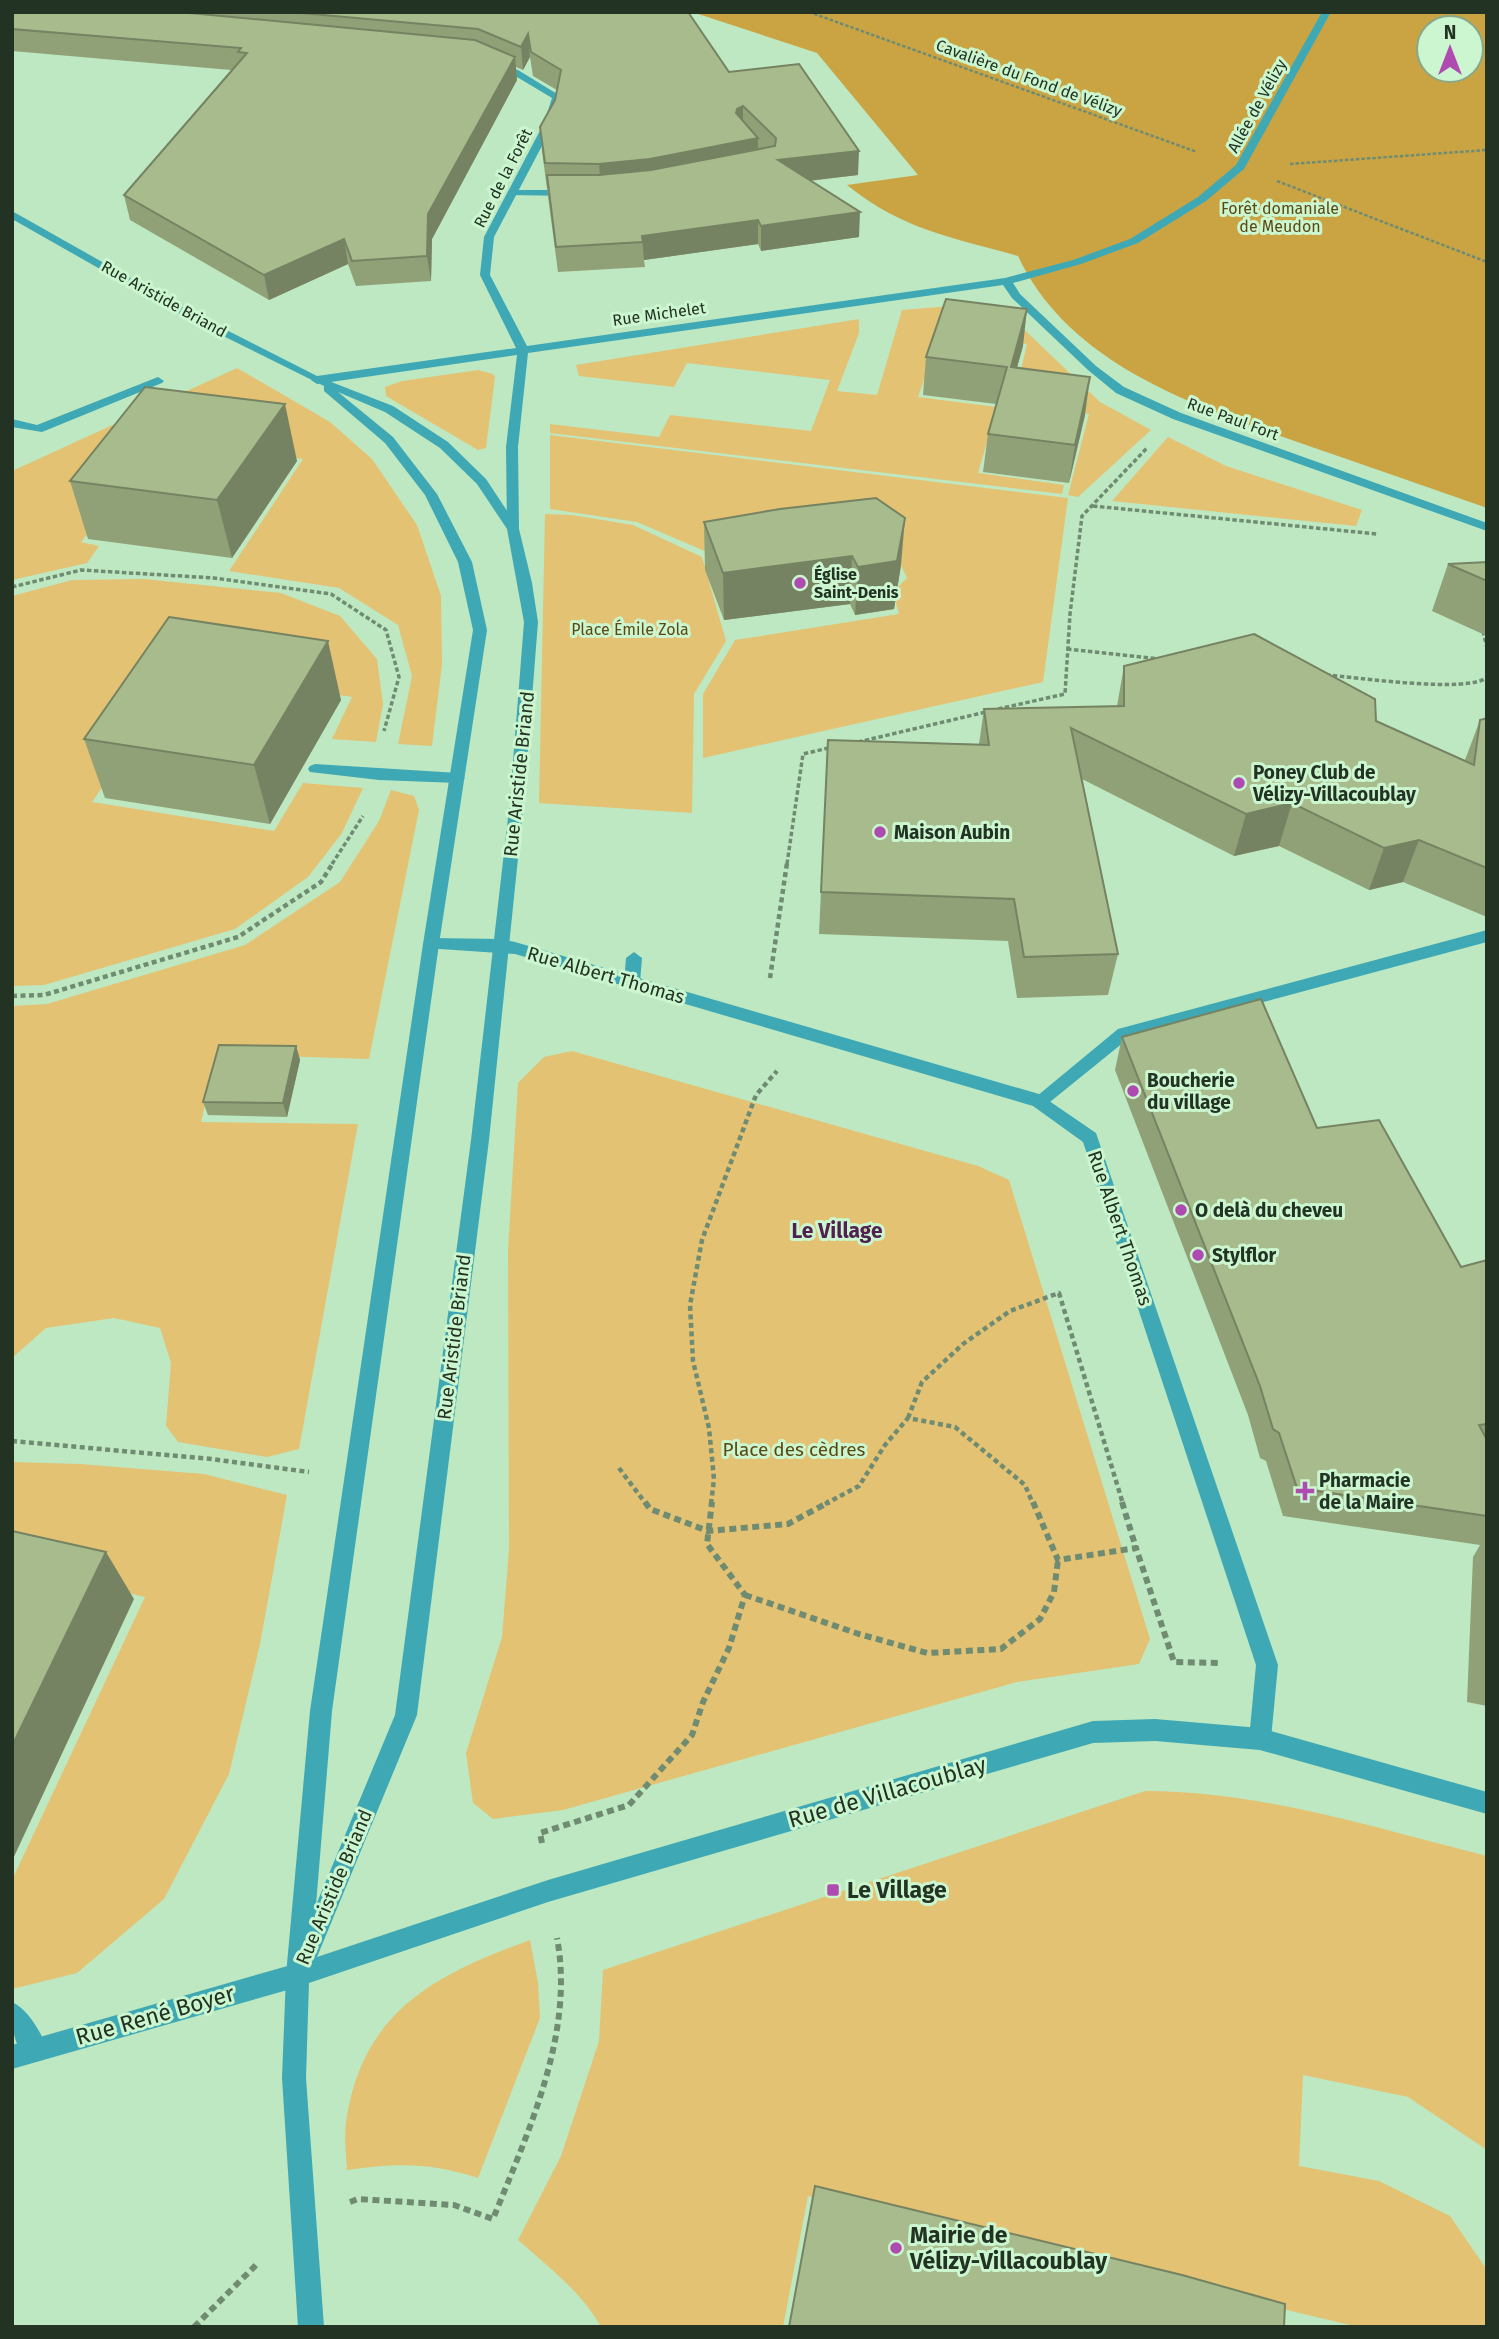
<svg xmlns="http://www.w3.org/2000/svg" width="1499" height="2339" font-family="'Fira Sans',sans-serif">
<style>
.green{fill:#e3c273}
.forest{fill:#caa442;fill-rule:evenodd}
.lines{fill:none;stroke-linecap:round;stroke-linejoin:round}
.path-far3{stroke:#6f8c72;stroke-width:2.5;stroke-dasharray:3.5 2;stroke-linecap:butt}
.path-far2{stroke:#6f8c72;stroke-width:3.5;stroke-dasharray:4.5 2.5;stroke-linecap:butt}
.path-far1{stroke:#6f8c72;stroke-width:4.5;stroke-dasharray:5 3.5;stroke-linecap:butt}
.path{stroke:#6f8c72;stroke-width:6;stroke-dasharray:7 4.5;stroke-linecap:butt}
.service{fill:#3fa8b5;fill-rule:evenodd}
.minor{fill:#3fa8b5;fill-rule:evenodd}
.tertiary{fill:#3fa8b5;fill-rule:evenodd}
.wall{fill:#90a178}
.shaded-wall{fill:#758362}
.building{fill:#a7bb8c;stroke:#758362;stroke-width:2}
.poi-dot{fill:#ae4ab0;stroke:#cbf6cf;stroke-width:2.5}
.labels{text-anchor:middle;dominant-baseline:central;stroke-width:6;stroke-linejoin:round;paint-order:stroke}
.far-street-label{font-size:16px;fill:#223223;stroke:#cbf6cf}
.far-park-label{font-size:16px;fill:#5c4813;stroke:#cbf6cf}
.far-poi-label{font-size:16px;font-weight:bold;fill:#223223;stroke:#cbf6cf;text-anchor:start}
.poi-label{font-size:19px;font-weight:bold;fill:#223223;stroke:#cbf6cf;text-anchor:start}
.street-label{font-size:19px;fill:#223223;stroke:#cbf6cf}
.park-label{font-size:19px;fill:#5c4813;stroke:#cbf6cf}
.neighbourhood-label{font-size:21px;font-weight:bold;fill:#502050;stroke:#cbf6cf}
.near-street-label{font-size:23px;fill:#223223;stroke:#cbf6cf}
.near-poi-label{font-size:23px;font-weight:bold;fill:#223223;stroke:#cbf6cf;text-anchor:start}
</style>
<rect width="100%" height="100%" fill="#bee8c2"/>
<g class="green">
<path d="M975,304L1012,318L1100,402L1151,430L1078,497L1068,495L1089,414L1013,404L1027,344L940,334L918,397L997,407L978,473L1064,485L1062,494L550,433V424L659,437L670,415L811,431L830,380L687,363L674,387L579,376L576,365L859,319V333L837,391L877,395L902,310Z"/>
<path d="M237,368L330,422L372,459L417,525L441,596L442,664L432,746L398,744L412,676L398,625L339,588L229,571L303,459L161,440L81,542L99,546L87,563L12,580V471Z"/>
<path d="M478,370L493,374L495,377L486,448L478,450L386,396L385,387L402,381Z"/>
<path d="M550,435L1068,498L1043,682L703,758V694L735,640L899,614L893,592L907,578L896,554L707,552L637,522L550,509Z"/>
<path d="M1168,437L1226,466L1362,510L1356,526L1112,501Z"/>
<path d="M545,514L572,515L633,525L702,557L726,641L694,694L692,813L539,803Z"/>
<path d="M144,579L281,593L340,616L377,659L383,704L376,742L332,739L352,697L182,671L92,802L274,831L303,783L363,788L342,833L308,877L235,929L44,985L12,986V596L72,580Z"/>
<path d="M391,790L414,796L419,810L369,1059L217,1054L201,1122L358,1124L299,1449L267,1457L178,1442L166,1426L171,1363L160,1328L114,1318L46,1328L12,1358V1006L47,1004L245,945L340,882L379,821Z"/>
<path d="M572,1051L978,1166L1009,1180L1150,1639L1139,1664L1017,1682L563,1810L493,1819L473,1803L466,1753L502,1637L509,1549L508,1250L518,1083L544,1057Z"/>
<path d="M12,1462L80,1464L204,1474L287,1495L260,1644L229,1774L164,1899L77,1973L12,1989V1880L145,1597L12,1565Z"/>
<path d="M1145,1791C1262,1791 1374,1828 1487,1856V2150L1408,2097L1303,2075L1299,2166L1379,2181L1450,2216L1487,2270V2327H1358L808,2196L783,2327H601C583,2293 546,2265 518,2240L561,2156L599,2041L603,1970Z"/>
<path d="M530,1940L538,1983L540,2018L478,2178C430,2162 396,2163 347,2170C346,2155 344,2137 346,2122C362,2011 435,1975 530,1940Z"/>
</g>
<path class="forest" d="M692,12H1487V508C1427,487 1367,466 1306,445C1199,407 1070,367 1018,256C951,237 903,230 847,185L918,175L817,53ZM1429,28H1471V70H1429Z"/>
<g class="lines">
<g class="path-far3">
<path d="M809,12L1197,152"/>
<path d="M1290,164L1487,150"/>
<path d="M1277,181L1487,262"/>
</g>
<g class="path-far2">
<path d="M1093,506L1377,534"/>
<path d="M12,587L81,570L214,578L331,594L386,630L399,677L384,731"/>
<path d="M1483,631L1487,648"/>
<path d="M1067,649L1160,659"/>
<path d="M1326,675C1354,677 1470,694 1487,677"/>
<path d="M998,709L1065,694L1070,614L1082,516L1147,448"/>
<path d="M858,742L986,712"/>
<path d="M332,864L363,816"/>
<path d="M787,864L803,754L833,747"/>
</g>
<g class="path-far1">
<path d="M770,978L787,863"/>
<path d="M12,996L44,995L238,937L321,882L333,863"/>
<path d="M908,1418L922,1382L963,1344L1010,1311L1059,1293L1123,1504"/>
<path d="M12,1441L211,1459L309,1472"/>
<path d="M619,1468L646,1504"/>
<path d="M711,1504L714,1479L709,1428L693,1361L690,1305L702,1240L756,1095L777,1071"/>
<path d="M825,1504L859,1486L885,1445L908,1418L955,1427L1025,1485L1033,1504"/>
</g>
<g class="path">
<path d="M645,1502L650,1509L708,1531L788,1524L829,1502"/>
<path d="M1033,1502L1058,1560L1136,1548L1174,1662L1218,1663"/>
<path d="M1122,1502L1136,1548"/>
<path d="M745,1595L859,1634L927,1653L1001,1649L1040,1619L1054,1592L1058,1560"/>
<path d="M542,1843L540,1833L629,1805L692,1735L703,1702L729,1648L745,1595L707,1544L712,1502"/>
<path d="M350,2202L358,2199L454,2205L493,2219C528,2132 575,2033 557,1938"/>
<path d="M194,2327L258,2263"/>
</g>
<g class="service">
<path d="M512,190H572L577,193L572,196L508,195V191Z"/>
<path d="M315,764L458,773L465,778L458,783L379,780L310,772L308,769L310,766Z"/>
<path d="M1487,930V942L1129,1038L1045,1106H1033L1031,1101L1118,1029Z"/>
<path d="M634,952L642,958L640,982L632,988L624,982L626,958Z"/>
<path d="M12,2002C28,2009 42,2034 48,2050L44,2058L36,2062C11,2052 12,2025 12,2002Z"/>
</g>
<g class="minor">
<path d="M1322,12H1331L1244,169L1206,201L1138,243L1081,264L1013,283L1020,294L1096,366L1124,387L1181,413L1487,523V531L1173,419L1116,393L1088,370L1012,298L1003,285L528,353L518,447L519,529L513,533L507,529L506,447L517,355L317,384L311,380L317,376L516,348L480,275L484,237L544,123L552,98L512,74L492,66V62L518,70L562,97L554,123L494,237L490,275L527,346L1005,278L1073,260L1130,239L1198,197L1236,165Z"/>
<path d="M158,377L164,381L162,383L42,432L12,427V419L37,425Z"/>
<path d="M431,938L500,939L515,942L1039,1094L1096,1133L1278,1665L1271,1739L1268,1746L1260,1750L1252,1746L1249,1739L1256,1665L1083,1142L1033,1106L515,954L425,948L423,944L425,940Z"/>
<path d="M298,1963L306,1967L310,1975L306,1983L298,1987L12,2069V2045Z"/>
</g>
<path class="tertiary" d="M12,211L189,311L321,378L393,406L448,442L486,479L519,529L532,583L538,622L524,800L489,1140L417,1715L317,1957L548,1880L1093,1721L1155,1719L1260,1728L1487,1792V1814L1260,1750L1155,1741L1093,1743L548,1902L309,1983L306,2078L324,2327H298L282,2078L286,1975L310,1711L423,944L473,630L458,562L425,495L385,443L324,391V386L181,315L12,219ZM338,392L385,412L440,448L477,484L507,529L524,622L510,800L471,1140L395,1715L316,1905L332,1711L439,944L487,630L472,562L437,494L393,437Z"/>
</g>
<g class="wall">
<path d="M12,12H688L729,72L858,175L810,181L859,237L761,251L758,244L644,260L645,267L558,272L542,151L540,127L555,100L557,90L533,76L530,57L523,70L516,67L517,80L432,239L431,281L356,286L348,264L269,300L130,220L124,195L231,70L12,51Z"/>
<path d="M1023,346L1017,368L1085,415L1069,483L983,472L988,434L996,404L923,395L926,357Z"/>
<path d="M297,461L232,558L88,539L70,481Z"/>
<path d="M704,522L901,565L894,609L855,615L850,604L724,620L705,570Z"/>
<path d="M1487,562V636L1432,611L1448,564Z"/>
<path d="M1124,666L1376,721L1465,760L1480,720L1487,718V917L1403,882L1369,890L1279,846L1234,856L1082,779L1118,954L1108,995L1017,998L1008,941L819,934L828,740L979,744L984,709L1117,706Z"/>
<path d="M341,700L270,824L105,798L84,739Z"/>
<path d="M1122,1037L1317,1128L1461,1267L1487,1260V1706L1467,1702L1473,1557L1480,1545L1283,1516L1266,1461L1260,1458L1248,1415L1115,1070Z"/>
<path d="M296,1046L300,1060L287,1117L208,1115L203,1102Z"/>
</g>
<g class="shaded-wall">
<path d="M528,34L530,57L523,70L521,47Z"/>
<path d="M515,57L517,80L432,239L431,281L427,256L428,214Z"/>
<path d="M743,106V129L736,113L737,109Z"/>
<path d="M758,138V162L601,188L599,164Z"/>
<path d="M859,151L858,175L778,184V160Z"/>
<path d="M860,212L859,237L761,251V226Z"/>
<path d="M758,220V244L644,260L642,236Z"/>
<path d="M344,239L348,264L269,300L264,275Z"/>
<path d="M1027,309L1023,346L1006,405L1011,367Z"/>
<path d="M1090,377L1085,415L1069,483L1075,445Z"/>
<path d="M285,404L297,461L232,558L217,500Z"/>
<path d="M905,518L901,565L894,609L855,615L858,567Z"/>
<path d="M852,556L850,604L724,620L723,573Z"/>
<path d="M328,641L341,700L270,824L254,765Z"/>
<path d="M1292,803L1279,846L1234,856L1246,814Z"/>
<path d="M1419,840L1403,882L1369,890L1384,848Z"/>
<path d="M296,1046L300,1060L287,1117L283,1103Z"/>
<path d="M106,1552L134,1599L12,1861V1746Z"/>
</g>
<g class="building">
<path d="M12,12H179L475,40L515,57L428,214L427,256L352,261L344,239L264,275L124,195L247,53L238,52L241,48L12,29Z"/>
<path d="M290,12H688L729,72L799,64L859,151L778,160L860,212L761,226L758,220L642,236L643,242L556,247L547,175H599L651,170L775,146L776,138L743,106L737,109L736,113L758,138L650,159L599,164L545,163L540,127L555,100L561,70L531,52L528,34L521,47L478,29Z"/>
<path d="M946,299L1027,309L1011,367L1090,377L1075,445L988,434L1007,367L926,357Z"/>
<path d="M145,387L285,404L217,500L70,481Z"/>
<path d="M876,498L905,518L897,561L858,567L852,556L723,573L704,522L780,509Z"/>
<path d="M1487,562V581L1448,564Z"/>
<path d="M169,617L328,641L254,765L84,739Z"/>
<path d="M1254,634L1375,699L1376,721L1474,765L1480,720L1487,718V868L1419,840L1384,848L1292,803L1246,814L1071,728L1118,954L1024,957L1014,899L821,892L828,740L989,745L984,709L1124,706V666Z"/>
<path d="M1261,999L1317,1128L1379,1120L1461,1267L1487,1260V1424L1479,1425L1487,1440V1516L1297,1488L1279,1433L1273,1429L1260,1386L1122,1037Z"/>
<path d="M219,1045L296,1046L283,1103L203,1102Z"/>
<path d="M12,1531L106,1552L12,1746Z"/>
<path d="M815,2186L1182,2275L1285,2304L1284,2327H789Z"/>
</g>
<g class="poi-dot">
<circle cx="800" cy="583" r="7"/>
<circle cx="1239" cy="783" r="7"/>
<circle cx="880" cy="832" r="7"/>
<circle cx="1133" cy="1091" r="7"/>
<circle cx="1181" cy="1210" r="7"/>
<circle cx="1198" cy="1255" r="7"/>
<path d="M1301.5 1480.5h7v7h7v7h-7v7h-7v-7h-7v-7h7z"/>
<rect x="826" y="1883" width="14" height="14" rx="3.5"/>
<circle cx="896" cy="2248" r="7"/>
</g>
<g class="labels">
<g class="far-street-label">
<text transform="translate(1029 78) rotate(20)">Cavalière du Fond de Vélizy</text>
<text transform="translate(1257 106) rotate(-61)">Allée de Vélizy</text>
<text transform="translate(503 178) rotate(-63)">Rue de la Forêt</text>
<text transform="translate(164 299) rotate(29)">Rue Aristide Briand</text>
<text transform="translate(659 314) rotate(-8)">Rue Michelet</text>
<text transform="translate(1233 419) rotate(20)">Rue Paul Fort</text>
</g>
<g class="far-park-label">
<text x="1280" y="208">Forêt domaniale<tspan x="1280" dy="18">de Meudon</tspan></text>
<text x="630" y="629">Place Émile Zola</text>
</g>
<g class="far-poi-label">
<text x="814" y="574">Église<tspan x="814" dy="18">Saint-Denis</tspan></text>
</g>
<g class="poi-label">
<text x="1253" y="772">Poney Club de<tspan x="1253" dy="22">Vélizy-Villacoublay</tspan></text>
<text x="894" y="832">Maison Aubin</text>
<text x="1147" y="1080">Boucherie<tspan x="1147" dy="22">du village</tspan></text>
<text x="1195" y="1210">O delà du cheveu</text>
<text x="1212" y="1255">Stylflor</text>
<text x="1319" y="1480">Pharmacie<tspan x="1319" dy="22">de la Maire</tspan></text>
</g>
<g class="street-label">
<text transform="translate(519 774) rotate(-84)">Rue Aristide Briand</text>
<text transform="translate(606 975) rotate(16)">Rue Albert Thomas</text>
<text transform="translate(1120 1228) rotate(71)">Rue Albert Thomas</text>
<text transform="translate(454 1337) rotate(-83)">Rue Aristide Briand</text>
<text transform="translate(334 1887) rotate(-67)">Rue Aristide Briand</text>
</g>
<g class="park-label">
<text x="794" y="1449">Place des cèdres</text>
</g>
<g class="neighbourhood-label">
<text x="837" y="1231">Le Village</text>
</g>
<g class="near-street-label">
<text transform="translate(887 1792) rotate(-16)">Rue de Villacoublay</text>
<text transform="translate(155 2015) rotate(-16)">Rue René Boyer</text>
</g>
<g class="near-poi-label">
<text x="847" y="1890">Le Village</text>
<text x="910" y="2235">Mairie de<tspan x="910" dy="26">Vélizy-Villacoublay</tspan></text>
</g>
</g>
<rect width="1499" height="2339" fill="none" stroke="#223223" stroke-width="28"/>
<g transform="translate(1450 49)"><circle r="33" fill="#cbf6cf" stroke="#87a88a" stroke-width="2"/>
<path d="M0-5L12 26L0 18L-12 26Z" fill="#ae4ab0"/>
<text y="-10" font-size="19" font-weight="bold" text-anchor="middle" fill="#223223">N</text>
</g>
</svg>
